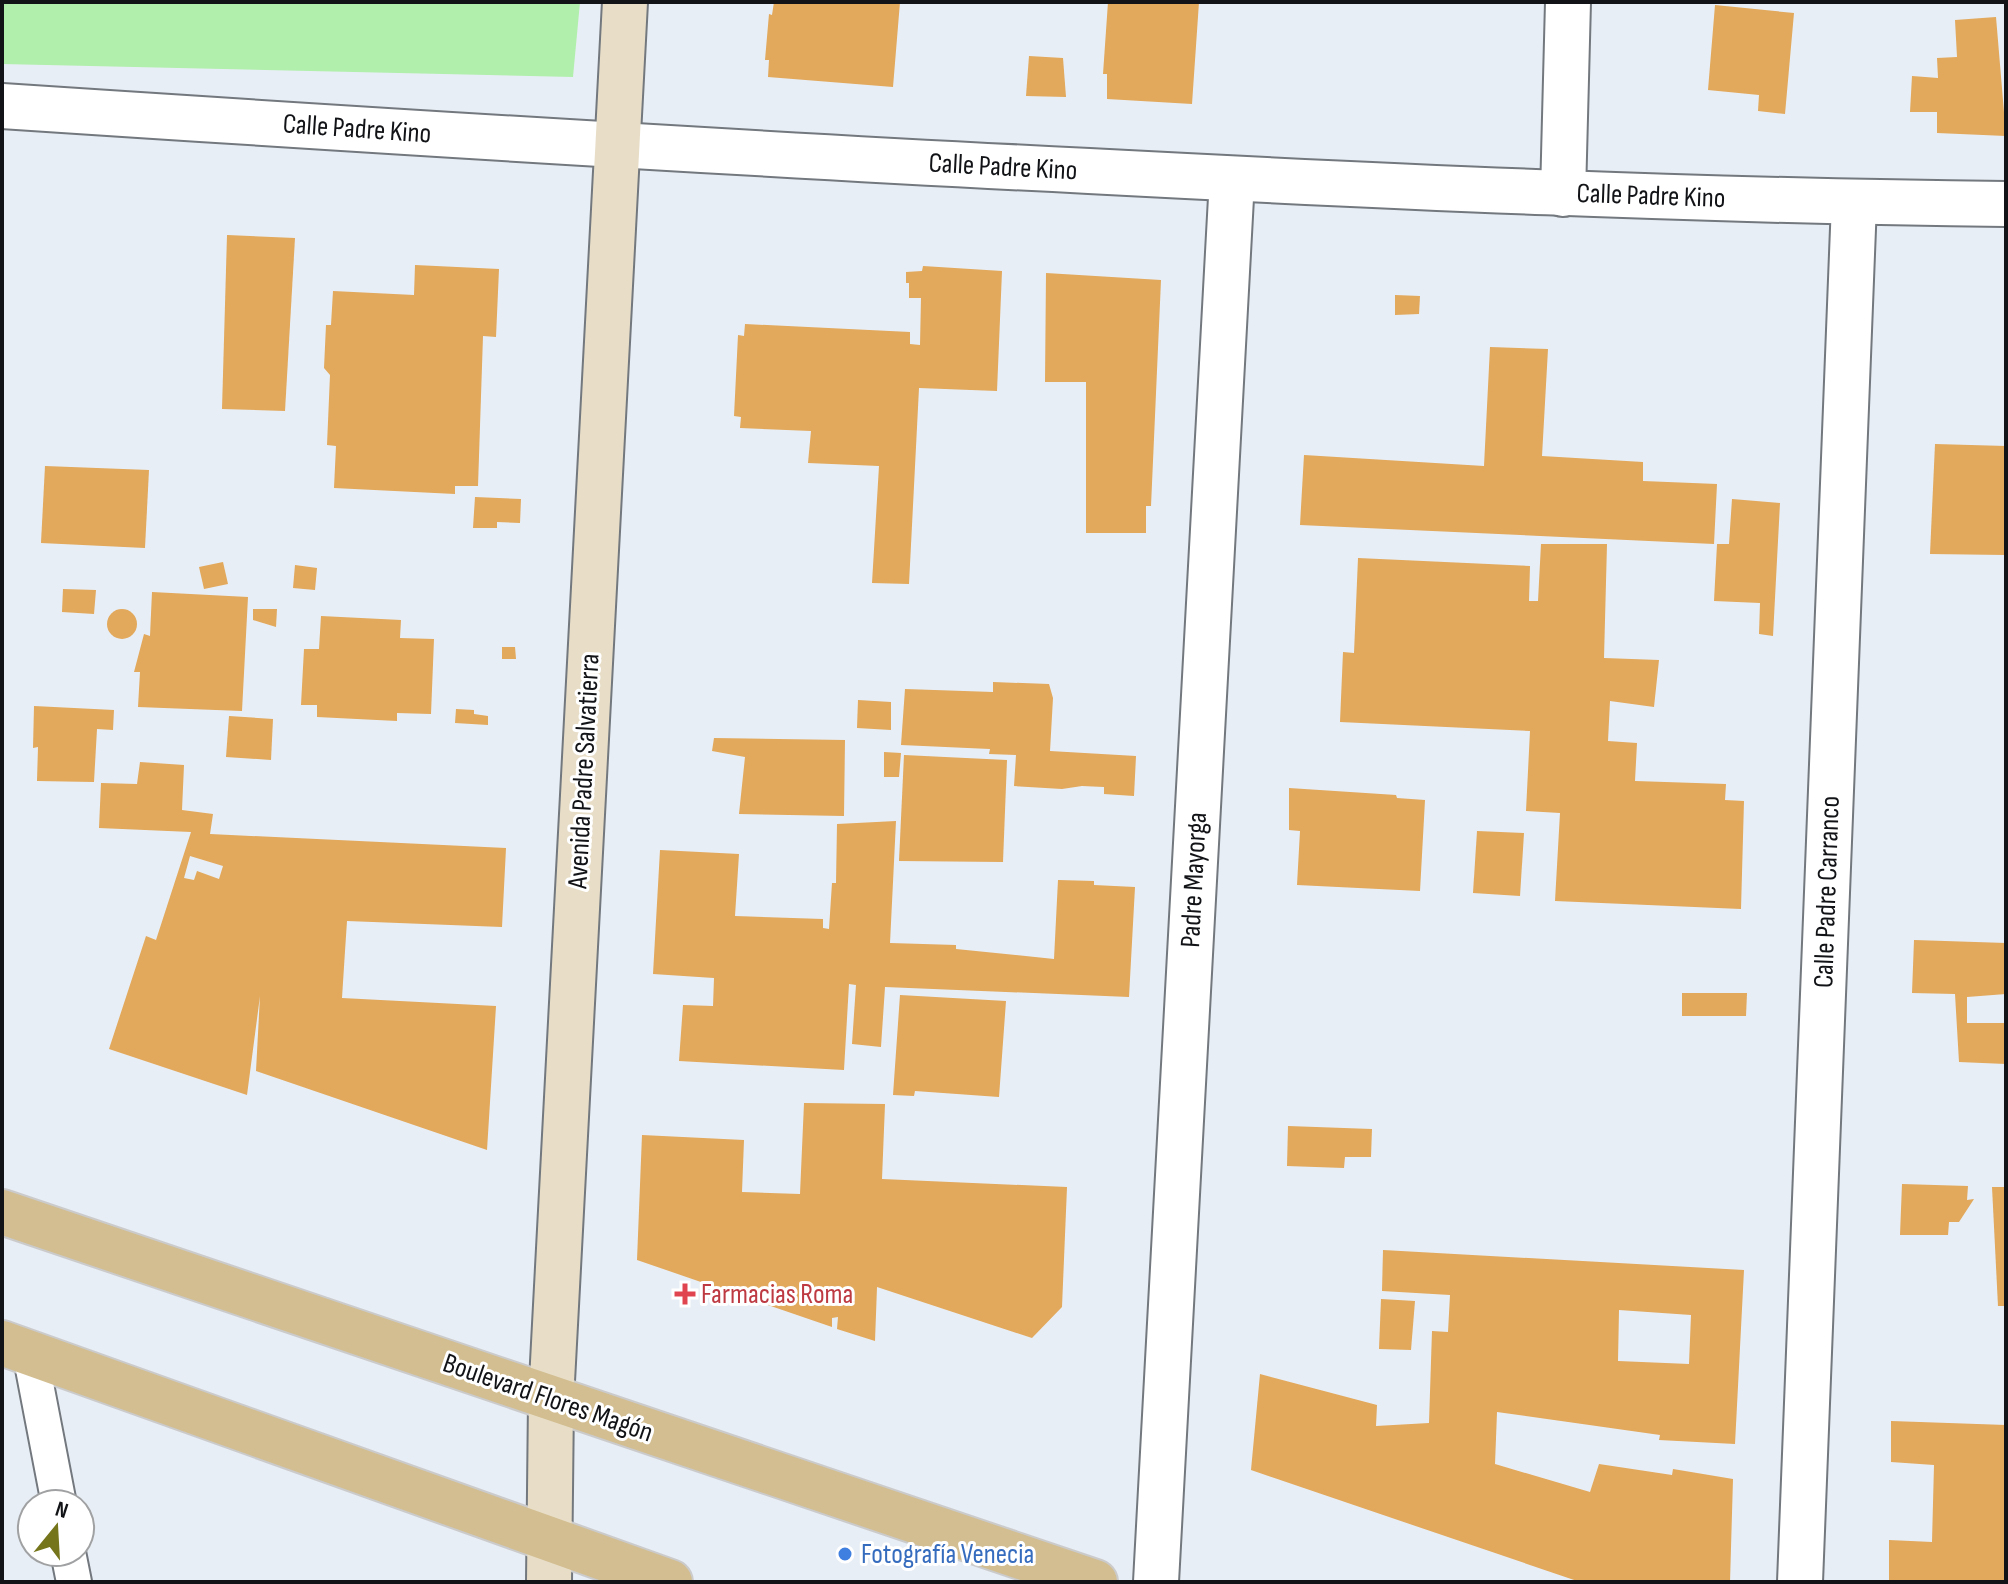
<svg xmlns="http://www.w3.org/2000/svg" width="2008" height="1584" font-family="'Sofia Sans Condensed',sans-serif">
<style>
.green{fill:#b1efac}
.building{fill:#e2a85b;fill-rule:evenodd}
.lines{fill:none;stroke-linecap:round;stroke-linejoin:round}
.lane-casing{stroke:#72787e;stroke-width:38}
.street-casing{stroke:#72787e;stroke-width:48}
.secondary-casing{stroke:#72787e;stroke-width:48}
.primary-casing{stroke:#cbcbcc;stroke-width:48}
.lane{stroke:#fff;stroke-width:34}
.street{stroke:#fff;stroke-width:44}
.secondary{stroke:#e8dec8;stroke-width:44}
.primary{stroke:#d2be91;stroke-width:44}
.health-dot{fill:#e0444e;stroke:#fff;stroke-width:3}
.shop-dot{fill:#3f7fe0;stroke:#fff;stroke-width:3}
.labels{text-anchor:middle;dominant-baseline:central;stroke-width:6;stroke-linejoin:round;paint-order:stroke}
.street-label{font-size:28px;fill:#111316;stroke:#fff}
.health-label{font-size:28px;fill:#be3a42;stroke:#fff;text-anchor:start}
.shop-label{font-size:28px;fill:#366cbe;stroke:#fff;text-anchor:start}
</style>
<rect width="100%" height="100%" fill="#e8eef5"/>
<path class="green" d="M2,2H580L573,77L2,64Z"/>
<g class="building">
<path d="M774,2H900L893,87L768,77L769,60H765L769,14L772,15Z"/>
<path d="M1108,2H1199L1192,104L1107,99V74H1103Z"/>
<path d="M1715,5L1794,13L1785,114L1758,111L1759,95L1708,90Z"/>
<path d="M1996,17L2006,136L1937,133V112H1910L1912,76L1938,78L1937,58L1957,57L1955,20Z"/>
<path d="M1029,56L1063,58L1066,97L1026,96Z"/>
<path d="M227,235L295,238L285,411L222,409Z"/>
<path d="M415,265L499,269L496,337L483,336L478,486H455V494L334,488L336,446L327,445L330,375L324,368L326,325H331L333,291L414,295Z"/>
<path d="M923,266L1002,271L997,391L919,388L909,584L872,583L879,466L808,463L811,431L740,428L741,417L734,416L738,335L744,336L745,324L910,332V344L920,345L921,298H909V283H906V272L922,271Z"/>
<path d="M1046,273L1161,280L1151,506H1146V533H1086V382H1045Z"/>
<path d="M1395,295L1420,296L1419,314L1395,315Z"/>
<path d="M1490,347L1548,349L1542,456L1643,462V481L1717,484L1714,544L1300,525L1304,455L1484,466Z"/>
<path d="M1935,444L2006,446V555L1930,554Z"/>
<path d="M45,466L149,470L145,548L41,543Z"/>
<path d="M475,497L521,499L520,523L497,522V528H473Z"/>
<path d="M1732,499L1780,503L1773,636L1759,634L1760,603L1714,601L1717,544H1729Z"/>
<path d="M1541,544H1607L1604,658L1659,660L1654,707L1610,701L1608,741L1637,743L1635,781L1726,784L1725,800L1744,801L1741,909L1555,901L1560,813L1526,811L1530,731L1340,722L1343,652L1354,653L1358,558L1530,566L1529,601H1538Z"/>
<path d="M223,562L228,584L204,589L199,567Z"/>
<path d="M295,565L317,568L315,590L293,588Z"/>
<path d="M63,589L96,590L94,614L62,612Z"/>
<path d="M152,592L248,597L242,711L138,707L140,672H134L144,634L150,636Z"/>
<path d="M253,609H277L276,627L253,620Z"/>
<circle cx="122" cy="624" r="15"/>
<path d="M321,616L401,620L400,638L434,639L431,714L397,713V721L317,717V705H301L304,649H319Z"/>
<path d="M502,647H515L516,659H502Z"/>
<path d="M993,682L1049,684L1053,698L1050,751L1136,756L1134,796L1104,794V787L1082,786L1062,789L1014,786L1016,755L989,754L990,749L901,745L905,689L993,692Z"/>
<path d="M858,700L891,702V730L857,728Z"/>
<path d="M34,706L114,710L113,730L97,729L94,782L37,781L38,747L33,748Z"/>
<path d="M456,709L474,710V714L488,716V725L455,723Z"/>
<path d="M229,716L273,719L271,760L226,757Z"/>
<path d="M714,738L845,740L844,816L739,814L745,757L712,751Z"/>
<path d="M884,752L901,753L899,777H884Z"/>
<path d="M904,755L1007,760L1003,862L899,861Z"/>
<path d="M140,762L184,765L182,810L213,814L210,834L506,848L502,927L347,921L345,951L342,998L496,1006L487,1150L256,1071L260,996L247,1095L109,1049L146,936L156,940L191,832L99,828L101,783L137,784ZM190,856L223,866L219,879L197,871L194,880L184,878Z"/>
<path d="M1289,788L1396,795L1397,798L1425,800L1420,891L1297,885L1300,831L1289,830Z"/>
<path d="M896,821L890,943L956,945V949L1054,959L1058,880L1094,881V885L1135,887L1129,997L885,987L881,1047L852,1044L856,985L849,984L844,1070L679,1061L683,1005L713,1006L714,978L653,974L660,850L739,854L735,916L823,919V928L829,929L832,883H836L837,824Z"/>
<path d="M1477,831L1524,833L1520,896L1473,893Z"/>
<path d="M1914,940L2006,943V994L1967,997V1023H2006V1064L1959,1062L1955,994L1912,993Z"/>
<path d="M1682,993H1747L1746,1016H1682Z"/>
<path d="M900,995L1006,1001L999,1097L915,1091L914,1096L893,1095Z"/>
<path d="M804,1103L885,1104L882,1179L1067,1187L1062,1307L1032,1338L877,1287L875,1341L837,1329L838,1317L832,1318V1327L637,1260L642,1135L744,1140L742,1192L800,1194Z"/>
<path d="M1288,1126L1372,1129L1371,1157H1345L1344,1168L1287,1166Z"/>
<path d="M1902,1184L1968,1186L1967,1200L1974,1199L1959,1222H1949L1948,1235H1900Z"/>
<path d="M1992,1187H2006V1306H1998Z"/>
<path d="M1383,1250L1744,1270L1735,1444L1659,1440L1660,1435L1497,1412L1495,1464L1590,1492L1599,1464L1672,1475L1673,1469L1733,1479L1730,1582H1580L1251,1470L1260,1374L1377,1405L1376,1426L1429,1423L1432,1331L1448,1332L1450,1295L1382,1291ZM1619,1310L1691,1315L1689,1364L1618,1361Z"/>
<path d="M1381,1299L1415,1301L1411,1350L1379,1349Z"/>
<path d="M1891,1421L2006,1425V1582H1889V1540L1932,1542L1934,1465L1891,1462Z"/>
</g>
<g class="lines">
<g class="lane-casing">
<g id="lane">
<path d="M30,1353L59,1504"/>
<path d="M68,1552L74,1582"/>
</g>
</g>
<g class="street-casing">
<g id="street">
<path d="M2,106C364,130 726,153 1089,171C1394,187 1700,201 2006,204"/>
<path d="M1563,194L1568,2"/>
<path d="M1156,1582L1232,179"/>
<path d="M1800,1582L1854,203"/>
</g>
</g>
<g class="secondary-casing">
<path id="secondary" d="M549,1582L551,1400L625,2"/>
</g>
<g class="primary-casing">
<g id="primary">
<path d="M2,1212L1095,1582"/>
<path d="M2,1343L670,1582"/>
</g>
</g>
<use href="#lane" class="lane"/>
<use href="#street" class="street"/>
<use href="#secondary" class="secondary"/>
<use href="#primary" class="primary"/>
</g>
<path class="health-dot" d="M681 1282h8v8h8v8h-8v8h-8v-8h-8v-8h8z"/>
<circle class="shop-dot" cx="845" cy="1554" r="8"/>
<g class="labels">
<g class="street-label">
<text transform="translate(357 129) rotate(4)">Calle Padre Kino</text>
<text transform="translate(1003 167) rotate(3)">Calle Padre Kino</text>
<text transform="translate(1651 196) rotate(2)">Calle Padre Kino</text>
<text transform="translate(584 771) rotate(-87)">Avenida Padre Salvatierra</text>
<text transform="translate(1194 880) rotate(-87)">Padre Mayorga</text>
<text transform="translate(1827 892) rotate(-88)">Calle Padre Carranco</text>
<text transform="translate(548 1398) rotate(19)">Boulevard Flores Magón</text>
</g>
<g class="health-label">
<text x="701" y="1294">Farmacias Roma</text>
</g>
<g class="shop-label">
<text x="861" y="1554">Fotografía Venecia</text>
</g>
</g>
<rect width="2008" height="1584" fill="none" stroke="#111316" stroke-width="8"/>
<g transform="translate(56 1528) rotate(18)"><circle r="38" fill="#ffffff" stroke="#a0a1a2" stroke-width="2"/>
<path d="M0-6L14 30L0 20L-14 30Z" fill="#75751b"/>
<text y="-12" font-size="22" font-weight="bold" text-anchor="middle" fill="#111316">N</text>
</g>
</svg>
